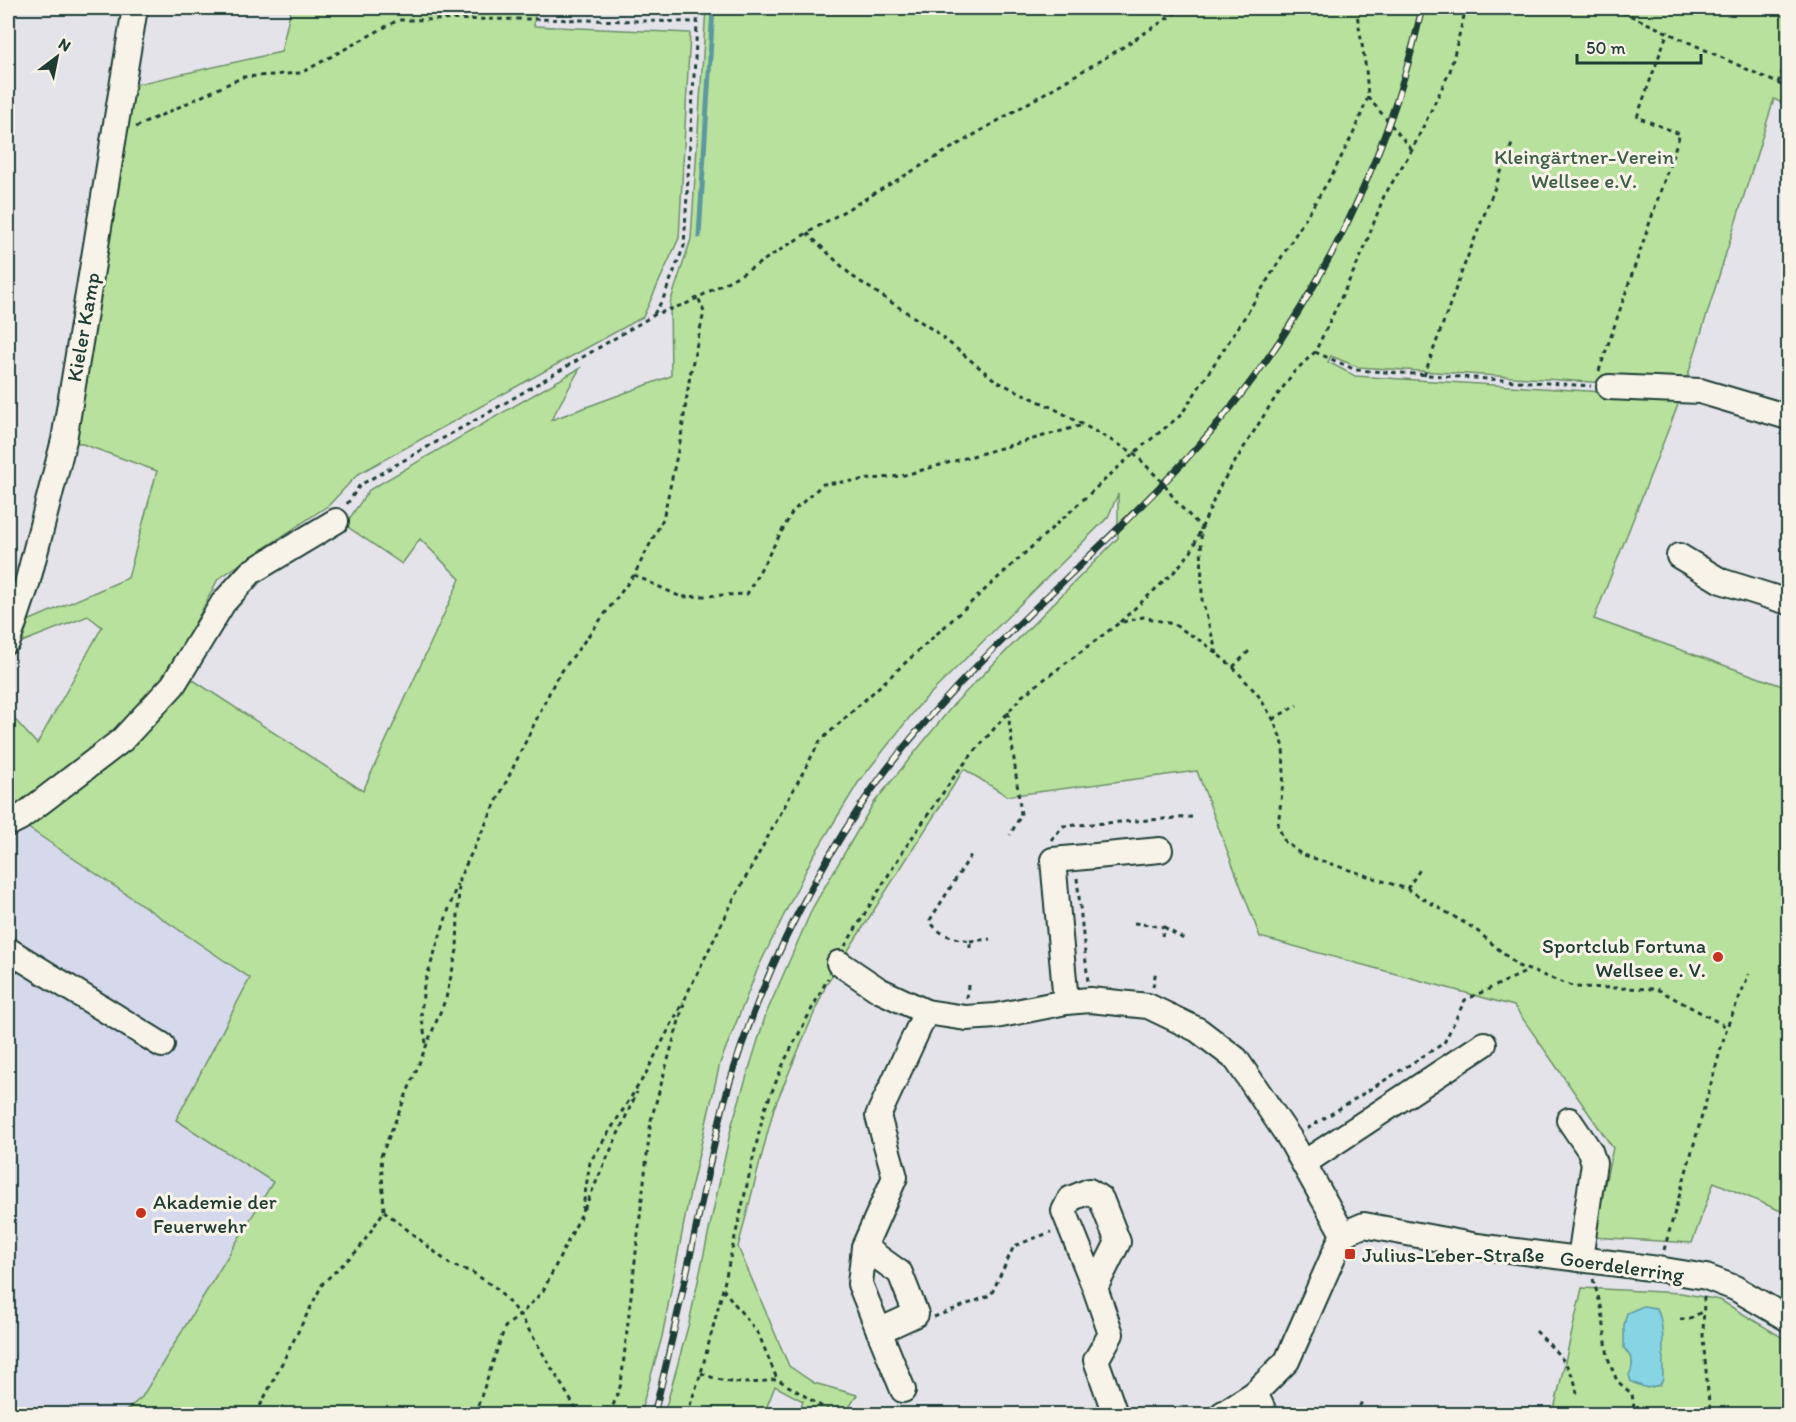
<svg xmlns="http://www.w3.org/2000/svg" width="1796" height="1422" font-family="Itim,sans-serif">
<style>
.built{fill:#d6d8ec}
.green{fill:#b8e19d;stroke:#6c8f68;stroke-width:1.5}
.water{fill:#87d4e5;stroke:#5d989e;stroke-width:1.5}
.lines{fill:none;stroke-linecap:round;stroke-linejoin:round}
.stream{stroke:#5d989e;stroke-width:5}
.minor-casing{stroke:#1f3d34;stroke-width:28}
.path{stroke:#1f3d34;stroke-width:3;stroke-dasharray:4.5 4.5;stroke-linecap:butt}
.minor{stroke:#f7f3e8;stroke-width:24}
.rail-casing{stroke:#1f3d34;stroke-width:7}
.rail{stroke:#f7f3e8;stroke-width:4.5;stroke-dasharray:14;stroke-linecap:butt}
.poi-dot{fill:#c8321e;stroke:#f7f3e8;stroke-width:2}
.labels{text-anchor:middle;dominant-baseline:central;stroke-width:6;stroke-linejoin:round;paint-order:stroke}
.park-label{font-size:21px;fill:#3e5e49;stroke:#f7f3e8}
.street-label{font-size:21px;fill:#1f3d34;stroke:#f7f3e8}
.poi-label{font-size:21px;fill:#1f3d34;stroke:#f7f3e8;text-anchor:start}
</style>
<rect width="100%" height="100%" fill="#e4e3ea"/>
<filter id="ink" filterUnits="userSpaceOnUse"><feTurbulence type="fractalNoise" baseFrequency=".0167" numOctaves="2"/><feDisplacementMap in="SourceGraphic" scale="12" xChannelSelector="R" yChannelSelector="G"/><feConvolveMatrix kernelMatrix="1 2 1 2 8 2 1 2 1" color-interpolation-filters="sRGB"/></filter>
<g filter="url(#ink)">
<path class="built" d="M24,825L251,978L176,1120L273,1181L142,1397L122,1414H8V836Z"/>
<g class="green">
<path d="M291,8H535L534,26L690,33L679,238L643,317L358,474L329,505L218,579L165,681L116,736L8,815V712L37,744L102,627L88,616L17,644L23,623L128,578L157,471L74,441L99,306L128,86L281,52Z"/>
<path d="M706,8H1788V106L1774,99L1684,388L1358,367L1331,356L1328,362L1355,376L1681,397L1594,619L1788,688V1214L1714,1182L1692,1243L1593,1237L1613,1148L1514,1006L1260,937L1197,771L1007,796L964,769L826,985L774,1108L738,1247L789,1366L814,1383L857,1395L845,1414H799L803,1401L775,1386L764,1414H664L689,1323L732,1124L766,1014L813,907L873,804L954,704L1118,538V494L1108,517L920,704L858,783L812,858L758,968L720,1063L689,1197L662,1337L640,1414H122L142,1397L273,1182L176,1120L250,978L24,825L187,676L363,791L460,579L420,539L402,564L345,525L369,490L580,368L551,420L671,376L670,303L691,239Z"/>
<path d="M1582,1288L1681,1293L1720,1300L1788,1341V1414H1553Z"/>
</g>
<path class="water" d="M1643,1306L1656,1308C1666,1322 1662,1360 1663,1379L1660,1385L1647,1388L1631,1382L1629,1375C1635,1363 1632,1358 1624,1348V1325L1627,1313Z"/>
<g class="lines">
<path class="stream" d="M699,236L713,8"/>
<g class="minor-casing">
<g id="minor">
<path d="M1609,387L1700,391L1788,417"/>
<path d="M1679,556L1721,581L1788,602"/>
<path d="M8,641L27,584L64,440L135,8"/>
<path d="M8,824L20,818L122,740L173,685L223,603L251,572L336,521"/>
<path d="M8,950L162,1045"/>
<path d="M839,963L879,990L926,1012L966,1018L996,1016L1066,1002L1090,1000L1148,1006L1198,1030L1236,1059L1290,1139L1343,1234"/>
<path d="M1066,1002L1053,860L1160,850"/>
<path d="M1569,1120L1590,1151L1594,1163L1580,1259"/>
<path d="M1304,1163L1484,1044"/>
<path d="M1343,1234L1364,1225L1477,1246L1658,1269L1706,1277L1735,1288L1788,1319"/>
<path d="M864,1247L900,1273L916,1314L879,1331"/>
<path d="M1095,1288L1118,1242L1101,1199L1089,1191L1070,1199L1064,1211L1095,1288L1111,1334L1096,1360L1115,1414"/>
<path d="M903,1390L860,1284L864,1247L895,1177L878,1116L926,1012"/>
<path d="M1255,1393L1265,1414"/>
<path d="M1222,1414L1255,1393L1287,1361L1343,1234"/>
</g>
</g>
<g class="path">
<path d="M1614,8L1788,88"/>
<path d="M1778,83L1788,56"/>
<path d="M1368,97L1412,150"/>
<path d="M136,127L243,77L301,73L398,20L528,19L697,22"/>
<path d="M807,233L852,276L936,332L996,381L1055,409L1134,453L1163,483L1178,504L1201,527L1202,600L1217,654"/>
<path d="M654,314L663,299L684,246L698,8"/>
<path d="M1315,352L1356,370L1591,386"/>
<path d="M1599,371L1680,134L1637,117L1668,31"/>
<path d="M1424,376L1462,271L1512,144"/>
<path d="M347,504L360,485L488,413L654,315L688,303L747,271L807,233L1120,49L1183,8"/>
<path d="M634,575L681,597L747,594L793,511L823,484L901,476L1083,425"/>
<path d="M1120,622L1174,572L1191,552L1220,486L1271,404L1294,372L1315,352L1362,254L1384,196L1412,150L1450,71L1466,8"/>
<path d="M1233,667L1251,649"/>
<path d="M1008,712L1021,815L1010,835"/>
<path d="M1273,719L1297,705"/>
<path d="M1051,840L1063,826L1192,817"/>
<path d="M1077,878L1088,982"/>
<path d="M1407,889L1421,868"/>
<path d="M1134,923L1164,927L1162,936"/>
<path d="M1164,927L1185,940"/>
<path d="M970,941L990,939"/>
<path d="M845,946L903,851L958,771L1022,696L1119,623L1143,617L1173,624L1204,643L1233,667L1258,695L1273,719L1283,744L1284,774L1278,826L1285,842L1301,854L1407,889L1475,929L1518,966L1575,987L1657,989L1727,1027"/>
<path d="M970,948V941C955,938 937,936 930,920L971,855"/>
<path d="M1153,987L1156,970"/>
<path d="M967,998L968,985"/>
<path d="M426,1043L421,1013L424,985L457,884"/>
<path d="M1307,1129L1444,1043L1465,1000L1528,971"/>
<path d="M584,1209L637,1092"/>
<path d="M384,1211L451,1265L472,1272L496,1288L520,1315L579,1414"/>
<path d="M1664,1250L1727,1027L1749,974"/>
<path d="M1593,1279L1602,1310L1608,1358L1617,1381L1632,1394L1635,1414"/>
<path d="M723,1289L759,1335L777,1379"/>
<path d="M1704,1297L1703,1338L1710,1414"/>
<path d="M934,1317L991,1295L1014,1246L1051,1232"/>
<path d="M1680,1319H1690L1703,1311"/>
<path d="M1536,1331C1554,1350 1576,1368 1577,1396"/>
<path d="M701,1373C729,1385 748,1385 777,1379L834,1414"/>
<path d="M256,1414L323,1283L359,1249L384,1211L381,1156L446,998L457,950L459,879L556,679L634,575L663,519L681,437L690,375L704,312L698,297"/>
<path d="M475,1414L505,1327L520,1315L543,1291L582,1213L590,1162L645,1075L683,1002"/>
<path d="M610,1414L621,1384L651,1120L686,996L733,901L820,741L1134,453L1181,415L1246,315L1332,175L1355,130L1368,97L1366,69L1356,8"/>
<path d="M687,1414L701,1373L723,1289L764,1111L785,1060L828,978"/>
<path d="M855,1414L901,1411L940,1414"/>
<path d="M1355,1414L1362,1402"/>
</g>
<use href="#minor" class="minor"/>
<g class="rail-casing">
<path id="rail" d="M654,1414C671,1348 685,1281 699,1214C708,1171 717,1127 729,1085C758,988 802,895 858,810C948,673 1080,575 1189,456C1304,332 1386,172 1422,8"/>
</g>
<use href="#rail" class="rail"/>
</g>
</g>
<g class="poi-dot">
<circle cx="1718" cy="957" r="6"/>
<circle cx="141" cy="1213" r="6"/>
<rect x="1344" y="1248" width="12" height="12" rx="3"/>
</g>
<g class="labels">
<g class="park-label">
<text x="1584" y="156">Kleingärtner-Verein<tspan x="1584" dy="24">Wellsee e.V.</tspan></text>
</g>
<g class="street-label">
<text transform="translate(83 327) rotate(-80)">Kieler Kamp</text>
<text transform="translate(1622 1266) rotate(8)">Goerdelerring</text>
</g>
<g class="poi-label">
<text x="1706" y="945" text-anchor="end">Sportclub Fortuna<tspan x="1706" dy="24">Wellsee e. V.</tspan></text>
<text x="153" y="1201">Akademie der<tspan x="153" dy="24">Feuerwehr</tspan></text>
<text x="1362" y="1254">Julius-Leber-Straße</text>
</g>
</g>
<rect width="1796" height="1422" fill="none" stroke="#f7f3e8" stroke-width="30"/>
<rect x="15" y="15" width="1766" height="1392" fill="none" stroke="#1f3d34" stroke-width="2" filter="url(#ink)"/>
<g transform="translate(57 57) rotate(32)" stroke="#f7f3e8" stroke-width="4.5" paint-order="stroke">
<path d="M0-4.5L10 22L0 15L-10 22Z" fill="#1f3d34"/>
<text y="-9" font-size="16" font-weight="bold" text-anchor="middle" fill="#1f3d34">N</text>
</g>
<path d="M1577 54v9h124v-9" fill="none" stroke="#1f3d34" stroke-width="3"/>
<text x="1586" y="54" font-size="18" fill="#1f3d34" stroke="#f7f3e8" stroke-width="4.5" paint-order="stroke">50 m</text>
</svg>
